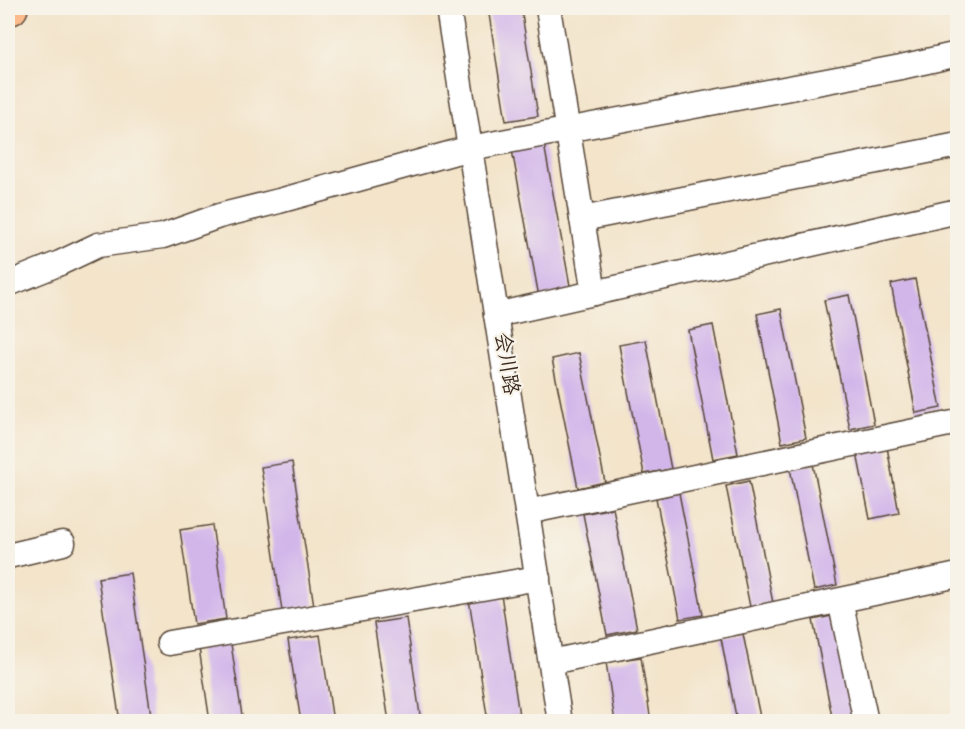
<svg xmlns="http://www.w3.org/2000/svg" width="965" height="729" font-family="'Gochi Hand','LXGW WenKai TC',sans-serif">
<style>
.building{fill:#d2b6ea}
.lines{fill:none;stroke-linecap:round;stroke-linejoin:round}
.minor-casing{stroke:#574638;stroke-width:27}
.highway-casing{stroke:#574638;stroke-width:36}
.minor{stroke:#fff;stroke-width:24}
.highway{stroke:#fbbb8c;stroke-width:33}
.labels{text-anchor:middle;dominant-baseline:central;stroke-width:4.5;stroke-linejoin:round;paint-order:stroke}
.street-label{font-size:21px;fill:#3b2a1e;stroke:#f7f3e8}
</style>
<rect width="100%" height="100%" fill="#f7f3e8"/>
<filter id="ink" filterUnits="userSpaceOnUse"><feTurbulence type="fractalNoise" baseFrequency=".0167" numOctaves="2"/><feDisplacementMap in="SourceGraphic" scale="12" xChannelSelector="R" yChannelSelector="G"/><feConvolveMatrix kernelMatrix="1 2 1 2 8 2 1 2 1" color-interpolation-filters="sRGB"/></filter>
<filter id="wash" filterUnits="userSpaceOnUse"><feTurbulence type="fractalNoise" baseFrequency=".008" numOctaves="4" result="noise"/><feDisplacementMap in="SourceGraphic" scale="24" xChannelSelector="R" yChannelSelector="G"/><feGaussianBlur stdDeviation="1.35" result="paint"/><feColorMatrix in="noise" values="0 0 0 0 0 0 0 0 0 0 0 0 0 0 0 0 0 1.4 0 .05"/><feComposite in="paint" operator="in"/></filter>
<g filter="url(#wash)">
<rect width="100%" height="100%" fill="#f3e4ca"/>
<g id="blocks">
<g class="building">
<path d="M488,8H521L538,116L506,121Z"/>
<path d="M544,144L571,291L539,297L512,150Z"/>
<path d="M915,279L941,408L916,413L891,284Z"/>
<path d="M849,295L874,424L850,429L824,300Z"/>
<path d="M781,309L806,438L782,443L757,314Z"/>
<path d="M713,325L738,454L713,459L688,330Z"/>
<path d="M646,340L671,469L644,474L619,345Z"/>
<path d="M579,353L605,482L578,488L552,359Z"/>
<path d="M887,447L899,513L870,519L857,453Z"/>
<path d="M292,462L314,606L282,611L261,467Z"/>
<path d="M813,464L837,585L814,590L790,468Z"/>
<path d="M749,481L773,603L750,607L726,486Z"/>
<path d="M679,493L703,615L680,619L656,498Z"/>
<path d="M613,508L637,629L607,635L583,514Z"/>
<path d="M212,525L226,619L194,624L180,530Z"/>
<path d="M130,573L152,722H120L98,578Z"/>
<path d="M501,594L520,722H488L469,599Z"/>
<path d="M836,615L857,722H833L813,620Z"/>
<path d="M406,618L421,722H389L374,623Z"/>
<path d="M743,634L761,722H737L721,638Z"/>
<path d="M320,635L333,722H301L288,640Z"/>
<path d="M231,644L243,722H210L199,648Z"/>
<path d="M641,657L651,722H615L606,662Z"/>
</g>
</g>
</g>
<g filter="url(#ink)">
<use href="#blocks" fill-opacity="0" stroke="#574638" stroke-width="1.5"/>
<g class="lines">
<g class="minor-casing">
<g id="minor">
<path d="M448,8L560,722"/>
<path d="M548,8L594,293"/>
<path d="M582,219L958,145"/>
<path d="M8,284L60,263L98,245L163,236L219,216L279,201L470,148L901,67L958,54"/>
<path d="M496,315L958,211"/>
<path d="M527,512L958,422"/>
<path d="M8,556L63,543"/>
<path d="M841,605L866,722"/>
<path d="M169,643L538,578"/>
<path d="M551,662L958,575"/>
</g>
</g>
<g class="highway-casing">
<path id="highway" d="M8,9L11,8"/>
</g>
<use href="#minor" class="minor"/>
<use href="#highway" class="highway"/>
</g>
</g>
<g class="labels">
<g class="street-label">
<text transform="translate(504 364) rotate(81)">会川路</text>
</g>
</g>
<rect width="965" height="729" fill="none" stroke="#f7f3e8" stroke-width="30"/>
</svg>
